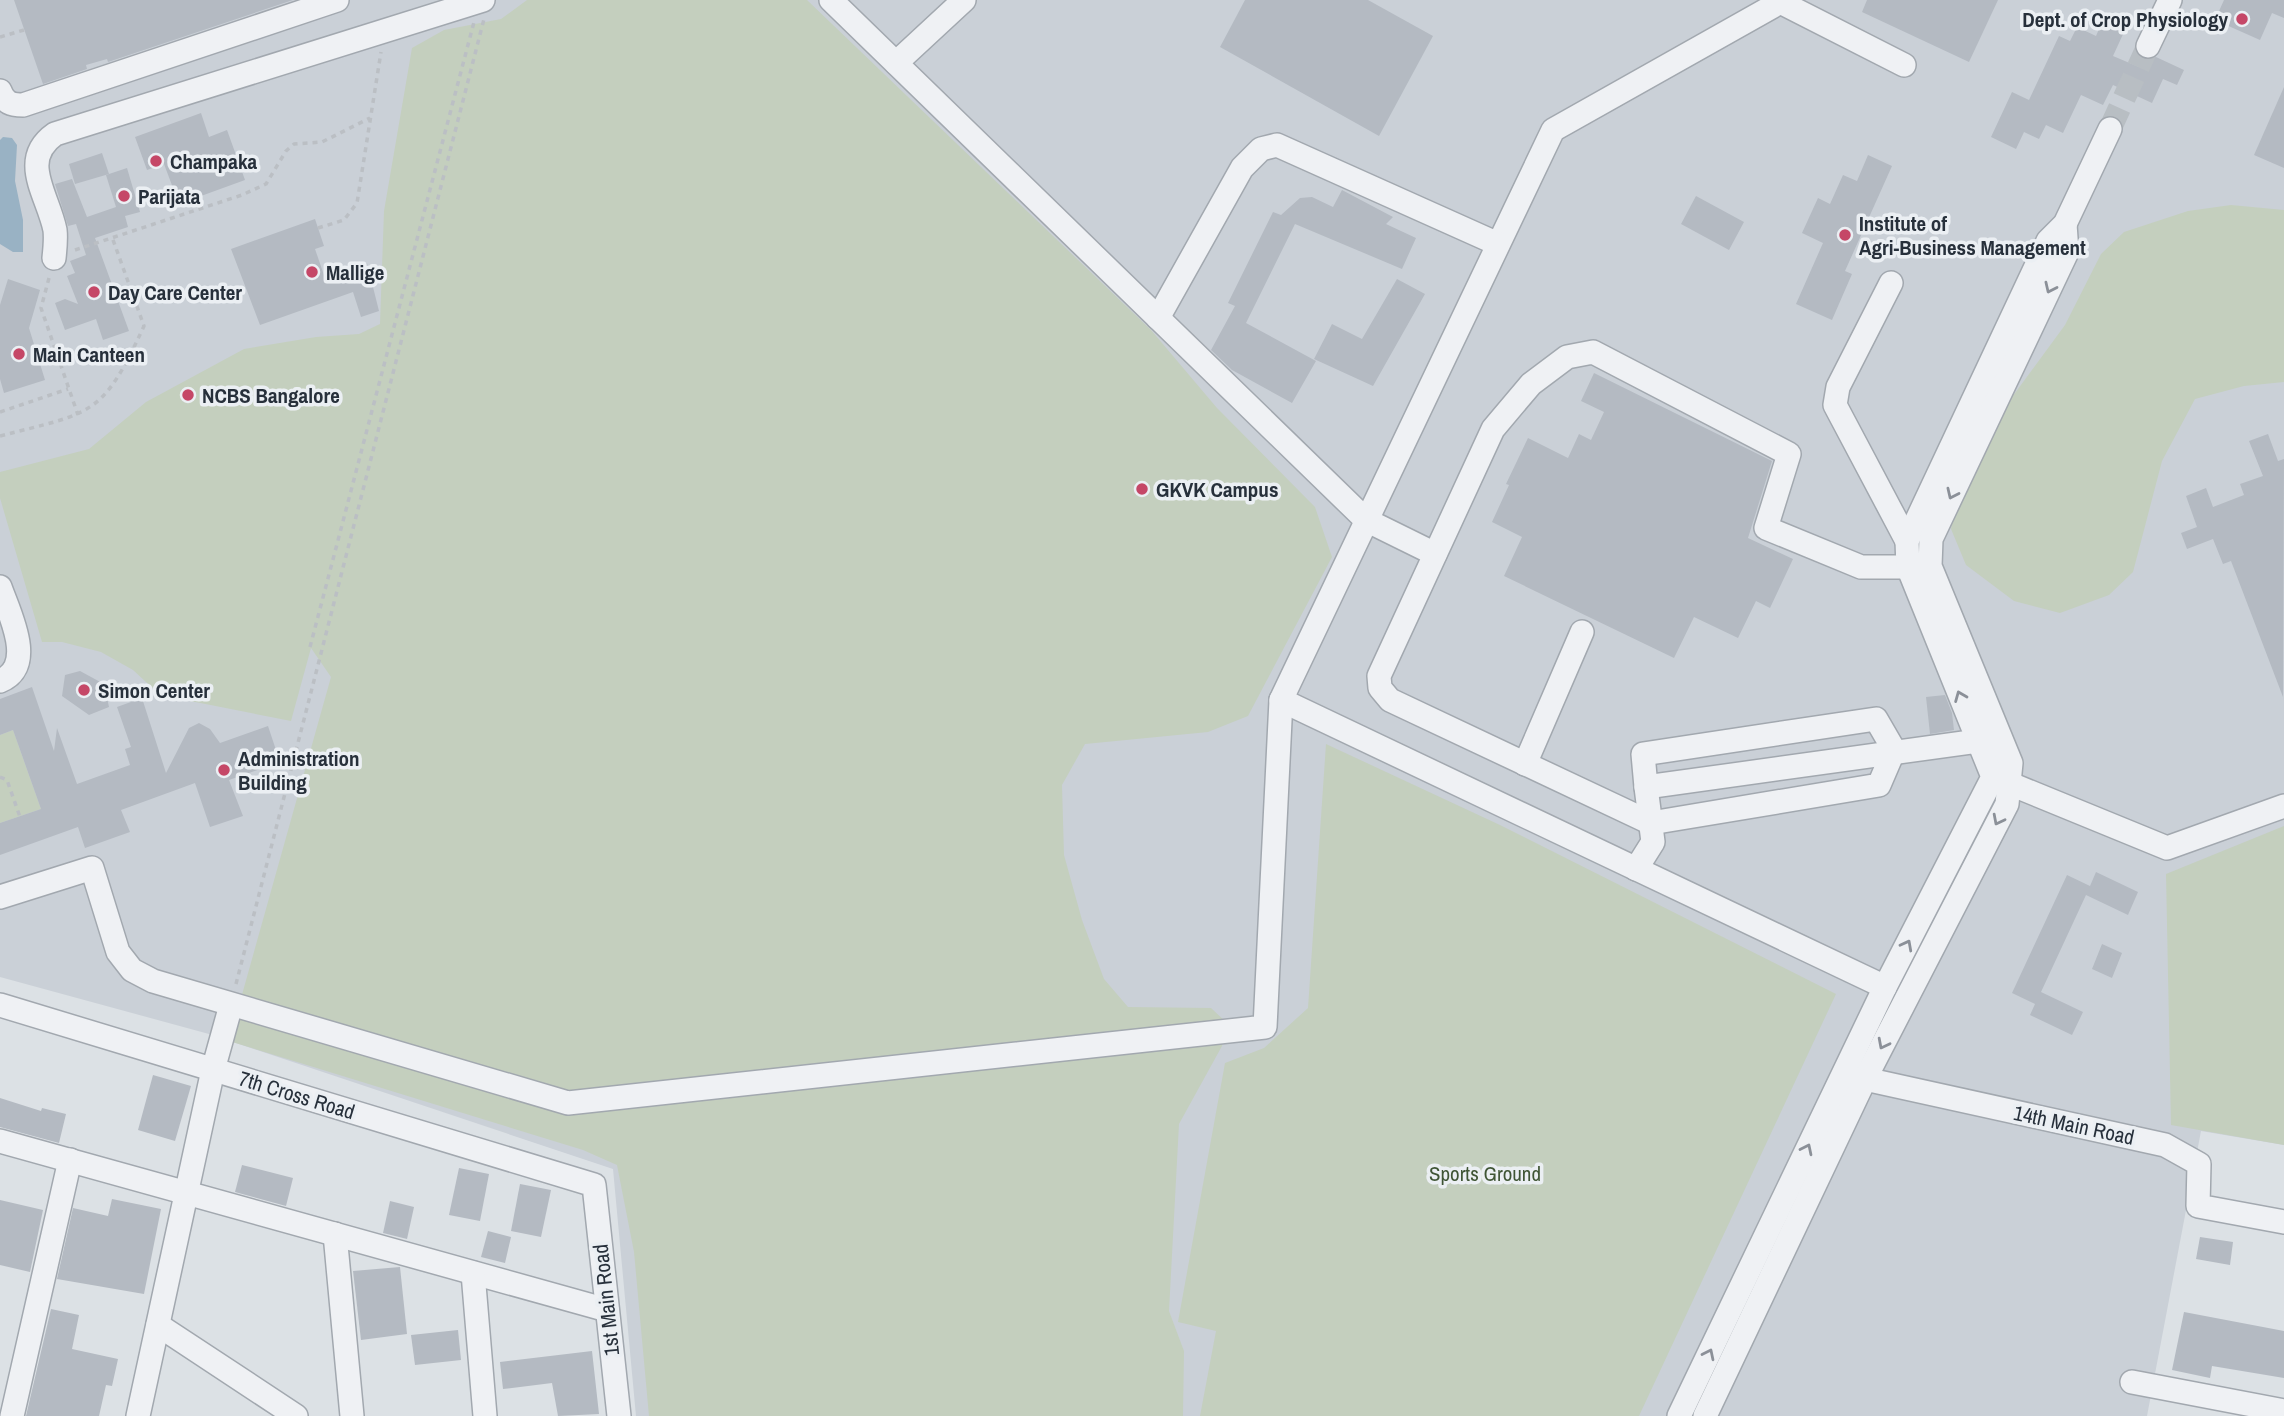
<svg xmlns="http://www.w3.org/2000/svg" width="2284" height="1416" font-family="'Archivo Narrow',sans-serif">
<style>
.built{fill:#cad0d7}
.green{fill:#c4cfbe}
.water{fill:#99b2c4}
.building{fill:#b4bac2}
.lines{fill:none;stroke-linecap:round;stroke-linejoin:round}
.minor-tunnel{stroke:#b8bec3;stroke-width:23;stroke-dasharray:23 11;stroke-linecap:butt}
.minor-casing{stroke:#a2a8af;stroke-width:26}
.path{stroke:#bbbfc4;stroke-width:3.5;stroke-dasharray:5 5;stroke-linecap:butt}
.minor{stroke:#eff1f4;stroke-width:23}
.oneway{stroke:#8b9098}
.poi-dot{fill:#c54767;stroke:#ebeff3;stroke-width:2.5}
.labels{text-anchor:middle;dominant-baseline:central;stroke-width:7;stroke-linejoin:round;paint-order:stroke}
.poi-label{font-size:21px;font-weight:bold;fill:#27303b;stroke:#ebeff3;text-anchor:start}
.street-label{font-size:21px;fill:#27303b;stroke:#ebeff3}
.park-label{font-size:21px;fill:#3f5535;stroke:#ebeff3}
</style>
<rect width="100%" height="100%" fill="#dce1e5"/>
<path class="built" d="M0,0H2284V1145L2201,1131L2147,1416H636L613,1169L209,1034L0,977Z"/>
<g class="green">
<path d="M527,0H807L1151,330L1217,408L1315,507L1332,557L1248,716L1208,732L1085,744L1062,785L1064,855L1082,920L1104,979L1128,1007L1211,1008L1227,1023L1222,1046L1179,1124L1169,1311L1184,1351L1183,1416H649L634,1252L617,1165L583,1150L229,1041L331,677L311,648L291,721L160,695L133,670L101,652L62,642H42L0,498V472L89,449L146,402L244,349L316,337L359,334L380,324L384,211L412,48L444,30L501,19Z"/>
<path d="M2231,205L2284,210V382L2244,386L2195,399L2162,461L2133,572L2109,595L2060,613L2014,601L1966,565L1951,529L1957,494L1990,427L2065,325L2101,254L2124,232L2188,211Z"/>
<path d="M13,730L41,809L0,823V735Z"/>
<path d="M1326,744L1500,825L1836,994L1639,1416H1200L1216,1331L1178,1322L1225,1063L1264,1048L1308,1008Z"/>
<path d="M2284,826V1145L2171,1125L2166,874Z"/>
</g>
<path class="water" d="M3,137L12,138L17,145L15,181L23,220V252H13L0,244V140Z"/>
<g class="building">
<path d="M14,0H293L108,62L107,59L86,65L87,69L43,84Z"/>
<path d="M1245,0H1368L1433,36L1379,136L1220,47Z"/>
<path d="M1867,0H1998L1969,62L1862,12Z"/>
<path d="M2224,0H2284V18L2272,13L2260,40L2215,20Z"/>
<path d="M2102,22L2124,32L2113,56L2139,67L2143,59L2156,57L2184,70L2177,85L2163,79L2152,103L2113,85L2103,105L2081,95L2063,133L2046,125L2039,139L2024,132L2016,149L1991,137L2012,92L2029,100L2059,36L2070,41L2077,27L2096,36Z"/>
<path d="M2284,87V168L2254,155Z"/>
<path d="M201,113L209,137L227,130L245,180L179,204L164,164L147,170L135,137Z"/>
<path d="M102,153L109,174L75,184L69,164Z"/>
<path d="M1868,155L1892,166L1845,271L1852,274L1832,320L1796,304L1823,243L1802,233L1818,198L1830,204L1843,175L1857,181Z"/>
<path d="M127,168L140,212L125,216L128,227L95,238L129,331L103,340L96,319L65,330L55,303L65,299L78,304L67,276L75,273L70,261L86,255L76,224L68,226L55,184L72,179L87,217L116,207L106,175Z"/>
<path d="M1342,190L1393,217L1386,224L1416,238L1402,269L1295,224L1246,323L1316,361L1292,403L1232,370L1211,350L1235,306L1228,303L1273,212L1281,215L1300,198L1312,197L1333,207Z"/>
<path d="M1696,196L1744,222L1729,250L1681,224Z"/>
<path d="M315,219L324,246L315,249L325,278L367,263L379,311L361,317L353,292L260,325L231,249Z"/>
<path d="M8,279L40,290L29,328L45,380L4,393L0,379V305Z"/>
<path d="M1397,279L1425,294L1373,386L1314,359L1332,324L1362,339Z"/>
<path d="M1594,373L1772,461L1748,538L1793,559L1770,608L1756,601L1738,638L1694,617L1674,658L1504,576L1522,537L1492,522L1509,485L1506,484L1528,438L1568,458L1579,434L1591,440L1604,412L1581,401Z"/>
<path d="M2268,434L2278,461L2284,459L2283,697L2231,561L2223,564L2213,539L2187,549L2181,533L2197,527L2186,496L2206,488L2213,507L2244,495L2240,484L2263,476L2249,441Z"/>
<path d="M80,671L104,684L109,707L89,715L62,696L65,675Z"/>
<path d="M32,687L54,751L57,728L77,784L130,765L125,749L131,747L117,707L142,698L166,773L189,728L199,723L210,729L220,743L268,726L280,762L229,780L243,816L210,827L195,783L121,810L130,832L85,848L78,827L0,855V823L41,809L13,730L0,735V699Z"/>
<path d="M1945,695L1952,713L1954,730L1930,734L1926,697Z"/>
<path d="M2096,872L2138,892L2128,915L2086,895L2041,992L2083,1012L2072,1035L2030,1015L2035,1004L2012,993L2067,875L2090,886Z"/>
<path d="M2102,944L2122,953L2112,978L2092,969Z"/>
<path d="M153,1075L191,1086L175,1141L138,1130Z"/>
<path d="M0,1098L41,1111L42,1108L66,1114L59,1143L0,1127Z"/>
<path d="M242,1165L293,1178L286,1206L235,1192Z"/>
<path d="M459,1168L489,1174L480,1221L449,1215Z"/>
<path d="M520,1184L551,1190L541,1237L511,1231Z"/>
<path d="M112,1199L161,1209L144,1294L57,1279L73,1208L108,1216Z"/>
<path d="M0,1200L43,1210L30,1272L0,1265Z"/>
<path d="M390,1201L414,1207L407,1239L383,1233Z"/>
<path d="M488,1231L511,1237L505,1263L481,1257Z"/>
<path d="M2200,1237L2233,1242L2230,1265L2196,1259Z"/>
<path d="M400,1267L407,1334L361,1340L353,1271Z"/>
<path d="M51,1309L79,1315L72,1349L118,1359L112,1386L106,1385L99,1416H26Z"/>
<path d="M2184,1312L2284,1331V1378L2212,1366L2210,1378L2172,1370Z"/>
<path d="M458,1330L461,1360L415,1365L411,1335Z"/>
<path d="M592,1351L599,1414L558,1416L552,1383L503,1389L500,1362Z"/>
</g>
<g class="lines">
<path class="minor-tunnel" d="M2110,129L2148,46"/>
<g class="minor-casing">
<g id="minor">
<path d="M831,0L1366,520L1435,554"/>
<path d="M1784,0L1553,130L1281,700L1885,987"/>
<path d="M1782,3L1904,65"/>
<path d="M2148,46L2170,0"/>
<path d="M896,63L964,0"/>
<path d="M0,91C5,103 11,105 23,105L337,0"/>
<path d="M54,258C55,249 56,238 55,230C48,195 18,160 55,134L483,0"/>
<path d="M1891,283L1838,387L1835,405L1907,541"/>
<path d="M1158,318L1242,168L1261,149L1277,145L1498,244"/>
<path d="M0,587C9,613 37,666 0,681"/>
<path d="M1525,764L1582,632"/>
<path d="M1996,778L2167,848L2284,806"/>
<path d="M1646,787L1643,754L1876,719L1894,750L1879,785L1651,823L1390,700L1380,688L1379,676L1493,429L1531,384L1567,357L1593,352L1789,454L1766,528L1861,567H1908"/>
<path d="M1636,869L1653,842L1646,787L1978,741"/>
<path d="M0,897L92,868L118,952L132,970L153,981L568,1103L1265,1027L1281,700"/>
<path d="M0,1005L594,1185L619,1416"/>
<path d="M1865,1079L2165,1145L2199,1164L2198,1206L2284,1222"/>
<path d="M0,1141L607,1310"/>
<path d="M335,1234L352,1416"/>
<path d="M473,1273L485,1416"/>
<path d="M158,1325L296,1416"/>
<path d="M2132,1382L2284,1411"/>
<path d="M12,1416L70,1160"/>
<path d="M138,1416L213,1070L231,1005"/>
<path d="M1679,1416L1885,987L1993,777L1908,567L1907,541L2048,241L2065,224L2110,129"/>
<path d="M1705,1416L1865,1079L2007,804L2011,763L1930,566L1931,539L2067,252L2065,224"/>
</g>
</g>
<g class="path">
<path d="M0,37L24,30"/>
<path d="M318,228L344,220L357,203L381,52"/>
<path d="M75,250L242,195L266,184L286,151L294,144L322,142L370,118"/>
<path d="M49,278L41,308L78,415"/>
<path d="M0,412L68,389"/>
<path d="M0,436C93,412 102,417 144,326L112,237"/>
<path d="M310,647L474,22"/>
<path d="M0,777L7,780L20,817"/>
<path d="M236,984L484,19"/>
</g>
<use href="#minor" class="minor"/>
</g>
<defs><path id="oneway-chevron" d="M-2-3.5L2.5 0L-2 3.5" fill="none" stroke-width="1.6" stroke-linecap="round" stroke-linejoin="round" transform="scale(1.75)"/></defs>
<g class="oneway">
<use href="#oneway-chevron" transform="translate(2050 288) rotate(115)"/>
<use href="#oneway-chevron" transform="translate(1952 494) rotate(115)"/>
<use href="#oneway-chevron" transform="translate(1960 696) rotate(-112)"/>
<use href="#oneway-chevron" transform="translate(1998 820) rotate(117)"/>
<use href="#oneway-chevron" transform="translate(1907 945) rotate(-62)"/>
<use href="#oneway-chevron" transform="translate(1883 1044) rotate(117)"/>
<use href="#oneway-chevron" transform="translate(1807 1149) rotate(-64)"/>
<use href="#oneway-chevron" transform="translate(1709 1354) rotate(-64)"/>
</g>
<g class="poi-dot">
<circle cx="2242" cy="19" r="7"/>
<circle cx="156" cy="161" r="7"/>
<circle cx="124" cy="196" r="7"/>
<circle cx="1845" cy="235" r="7"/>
<circle cx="312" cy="272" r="7"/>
<circle cx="94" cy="292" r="7"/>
<circle cx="19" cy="354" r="7"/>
<circle cx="188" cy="395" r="7"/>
<circle cx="1142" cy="489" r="7"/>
<circle cx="84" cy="690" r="7"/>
<circle cx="224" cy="770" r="7"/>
</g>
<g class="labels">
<g class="poi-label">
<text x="2228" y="19" text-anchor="end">Dept. of Crop Physiology</text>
<text x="170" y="161">Champaka</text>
<text x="138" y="196">Parijata</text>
<text x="1859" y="223">Institute of<tspan x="1859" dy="24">Agri-Business Management</tspan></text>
<text x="326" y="272">Mallige</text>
<text x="108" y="292">Day Care Center</text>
<text x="33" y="354">Main Canteen</text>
<text x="202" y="395">NCBS Bangalore</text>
<text x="1156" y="489">GKVK Campus</text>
<text x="98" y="690">Simon Center</text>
<text x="238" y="758">Administration<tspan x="238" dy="24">Building</tspan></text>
</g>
<g class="street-label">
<text transform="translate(297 1095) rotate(17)">7th Cross Road</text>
<text transform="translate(2074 1125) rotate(12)">14th Main Road</text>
<text transform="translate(606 1300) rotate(-96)">1st Main Road</text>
</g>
<g class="park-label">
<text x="1485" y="1173">Sports Ground</text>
</g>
</g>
</svg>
